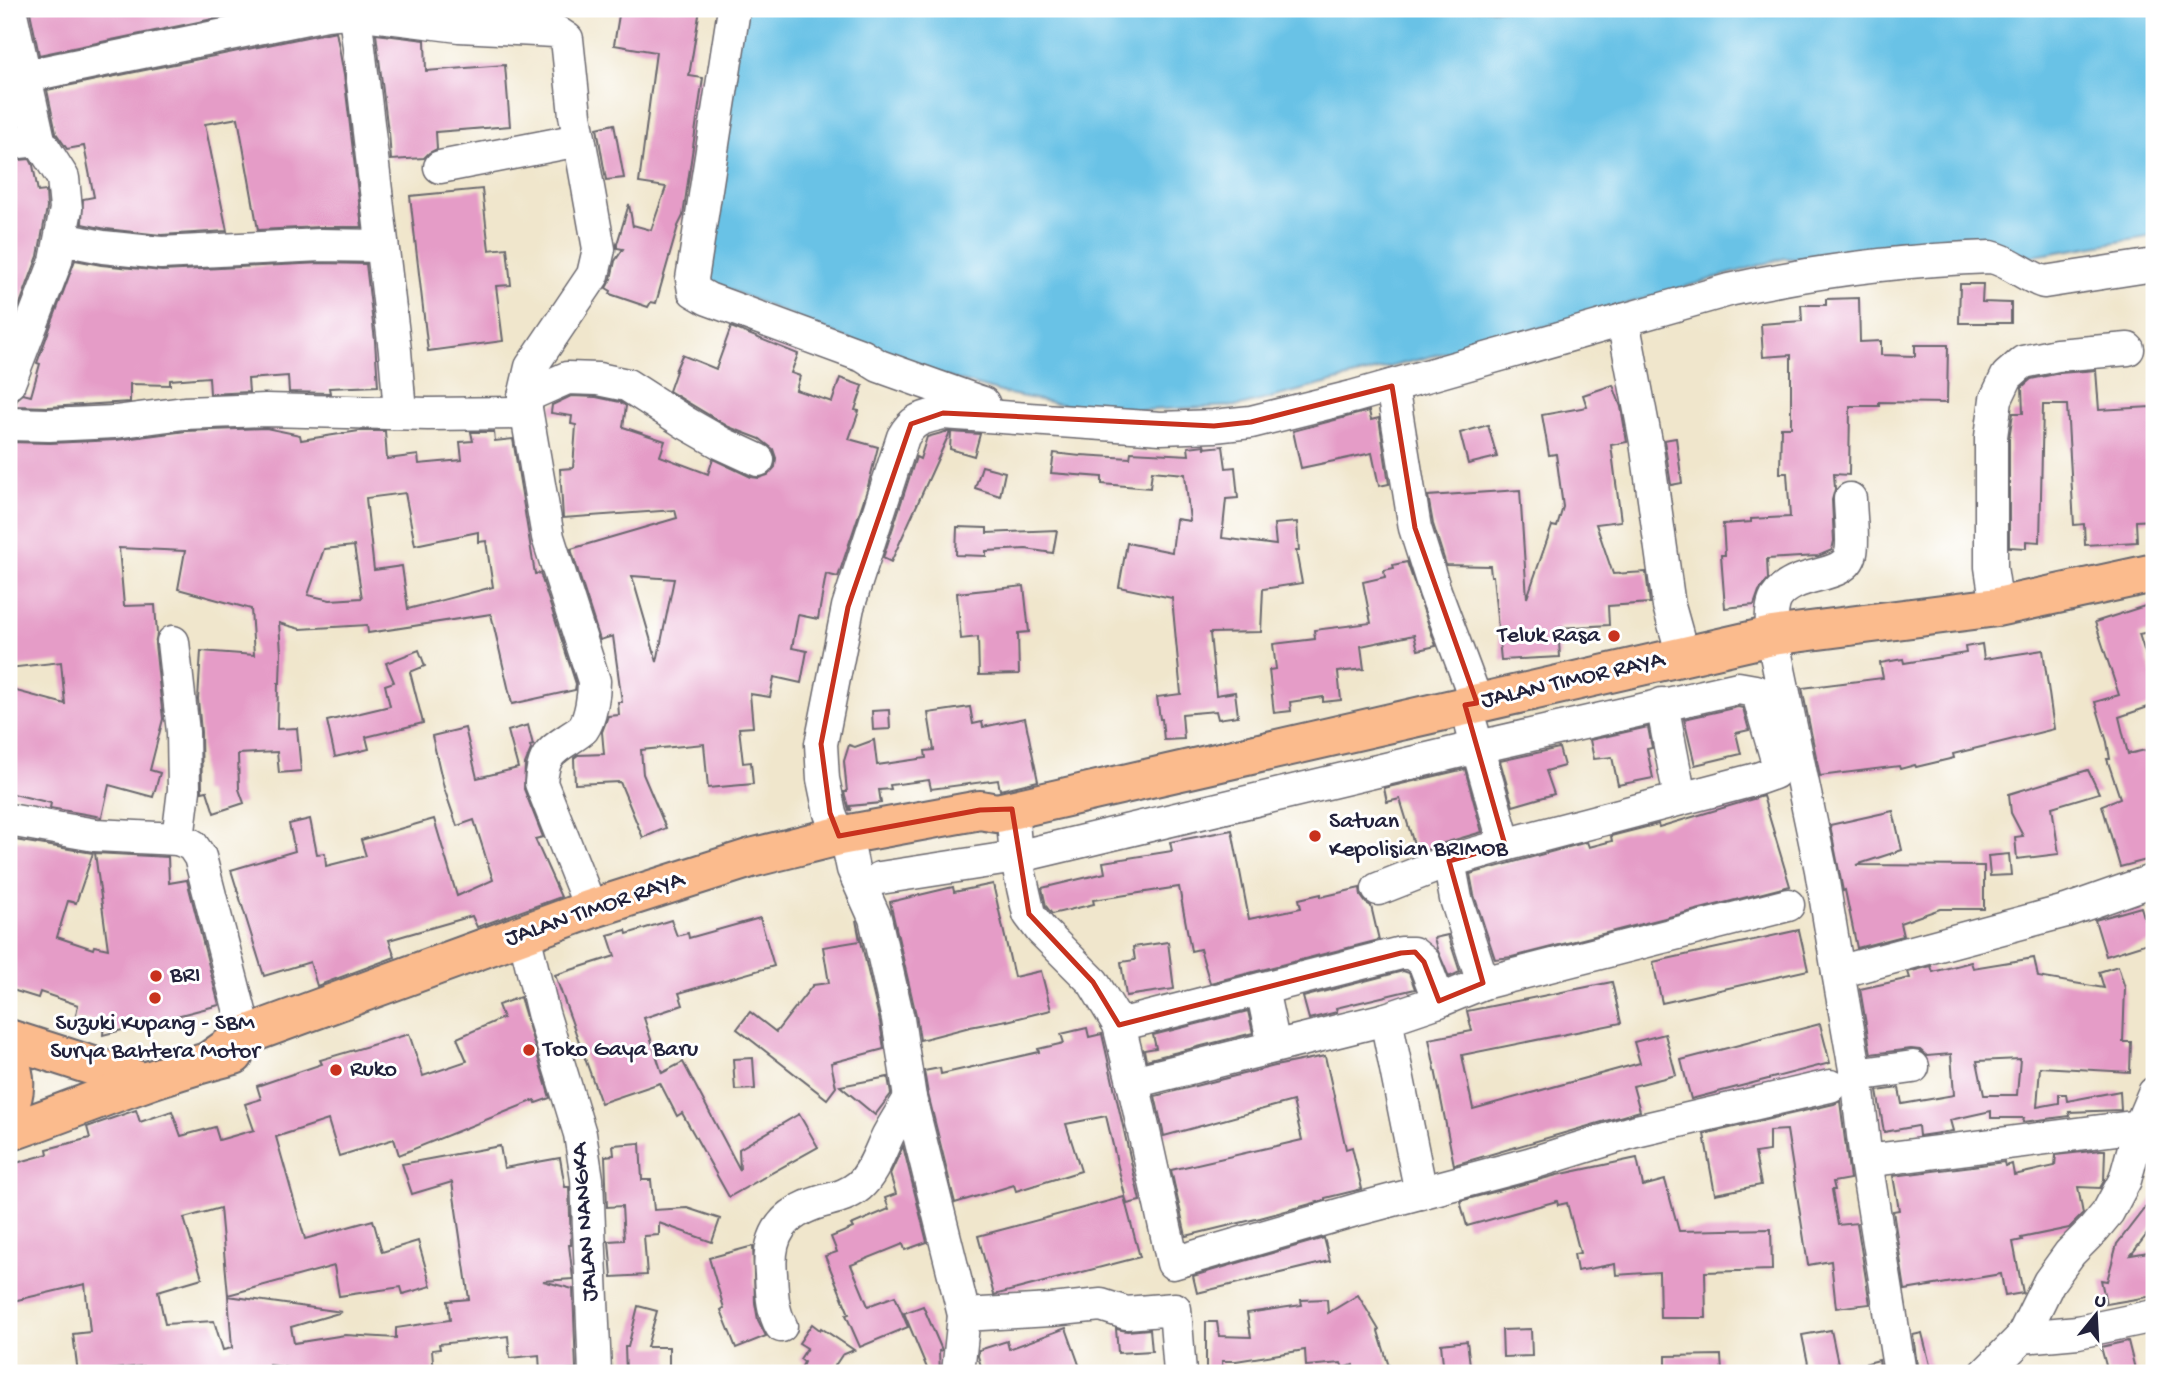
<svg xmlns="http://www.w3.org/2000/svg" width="2163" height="1382" font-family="'Gochi Hand',sans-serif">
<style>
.water{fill:#69c2e6;stroke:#467290;stroke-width:2}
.building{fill:#e59cc7;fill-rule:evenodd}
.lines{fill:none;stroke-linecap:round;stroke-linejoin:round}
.minor-casing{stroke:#6a676e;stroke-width:35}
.major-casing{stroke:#6a676e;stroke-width:42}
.highway-casing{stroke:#6a676e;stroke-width:42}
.minor{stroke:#fff;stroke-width:32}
.major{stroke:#fbbb8d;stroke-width:38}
.highway{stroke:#fbbb8d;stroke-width:38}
.marked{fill:none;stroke:#c8321e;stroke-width:5;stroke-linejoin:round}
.poi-dot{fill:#c8321e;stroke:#fff;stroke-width:2.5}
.labels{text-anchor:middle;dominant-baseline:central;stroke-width:6;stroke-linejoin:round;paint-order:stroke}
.poi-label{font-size:24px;fill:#22223b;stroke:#fff;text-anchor:start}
.street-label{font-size:24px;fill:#22223b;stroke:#fff}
</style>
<rect width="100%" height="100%" fill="#fff"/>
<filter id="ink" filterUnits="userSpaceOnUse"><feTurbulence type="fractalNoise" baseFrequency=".0143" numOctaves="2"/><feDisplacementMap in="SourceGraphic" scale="14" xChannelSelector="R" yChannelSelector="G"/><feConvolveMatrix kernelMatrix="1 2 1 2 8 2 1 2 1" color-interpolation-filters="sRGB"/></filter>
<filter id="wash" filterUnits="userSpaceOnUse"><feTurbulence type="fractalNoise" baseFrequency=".00686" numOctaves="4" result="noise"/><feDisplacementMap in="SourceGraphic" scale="28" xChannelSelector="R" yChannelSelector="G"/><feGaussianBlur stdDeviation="1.57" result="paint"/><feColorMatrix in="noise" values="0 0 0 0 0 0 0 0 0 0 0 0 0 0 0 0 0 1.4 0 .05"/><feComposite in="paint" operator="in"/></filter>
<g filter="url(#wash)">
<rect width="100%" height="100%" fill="#f0e6cc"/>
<path class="water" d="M735,9H2154V236L2010,260L1854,264L1785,258L1560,323L1240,406L1100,412L1004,393L922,370L694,275Z"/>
<g id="blocks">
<g class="building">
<path d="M45,9H261L39,55L30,12Z"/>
<path d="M620,9H700L689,76L703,78L683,216L678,226L656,303L651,302L648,307L610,294L611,291L606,288L611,279L615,261L623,249L617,248V244L629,204L633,227V225L651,230L666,187L639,183L656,52L614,45Z"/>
<path d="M336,31L344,75L362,227H320L258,230L238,118L205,124L227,231L161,235L106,229L82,224L83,199L94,197L84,146L67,149L56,133L47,90Z"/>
<path d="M376,34L425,40L426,71L505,65L510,126L436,132L437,149L429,153L424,158L391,160L389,132H388Z"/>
<path d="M614,124L624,178L606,180L597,128Z"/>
<path d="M30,159L33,165L38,192L46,191L47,208L38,256L9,333V161Z"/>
<path d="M482,189L489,250L507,248L511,285L496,286L503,341L428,351L410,196Z"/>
<path d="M75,260L101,265L162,271L321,263L366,264L375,341L378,386L329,388L330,393L289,392L288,376L248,379L249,392L210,394L209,377L170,380V385L130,384V402L49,407L15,406L17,399L23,394L31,396L40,364L37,363Z"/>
<path d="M1960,284H1983L1982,302L2011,303V323H1959Z"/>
<path d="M1859,298L1860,342L1881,341V355L1915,356V345H1948L1947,403L1879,402V406H1850L1849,475L1834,474L1835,489L1832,500L1834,541L1832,550L1818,556L1767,559L1768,579L1759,591L1754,605L1725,608L1721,555H1725L1723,524L1751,522V519L1790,517L1787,473H1780L1781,427H1791V355L1763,357L1761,324L1802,321L1801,305H1826V299Z"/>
<path d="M731,327L798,354L791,373L800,376L796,390L832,402L840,378L863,386L855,410L859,411L849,439L878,447L867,490L838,577L826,574L818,619L798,615L792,648L807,651L801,683L774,677L770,697L750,694L753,727L739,728L743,763L751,762L753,784L708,788L704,744L641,750L643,774L666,828L643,838L620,782L575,784L574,758L578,755L604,754L602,732L608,716L619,715L618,702H622L613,636L600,640L571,549L677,518L675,510L563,518L560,469L573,468L576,425L571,424L572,416L551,413L552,405L571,396L596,397L620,402L626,406L623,427L665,441L660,456L708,474L713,459L751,477L759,478L768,475L775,467L776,458L773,449L760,439L729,427L669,391L676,371H675L682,355L716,369ZM632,576L674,579L657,662Z"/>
<path d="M2096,370L2099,410L2151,407V410L2154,409V520L2136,521L2137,542L2085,545L2084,524L2074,525L2067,405H2043L2040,542L2026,541V548L2009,547V438L2013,413H2023L2022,387L2031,379L2060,373Z"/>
<path d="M1613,385L1621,407L1627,442L1611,445L1621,521L1596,524L1613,574L1646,572L1650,603L1608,606L1609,625L1558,628L1560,657L1501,660L1493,576H1491L1490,566L1446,565L1433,524L1428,496L1520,490L1527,598L1552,526L1557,527L1563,507L1556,454L1549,455L1542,415L1587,407L1583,395Z"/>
<path d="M1369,411L1371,420L1379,418L1389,484L1379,486L1372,453L1301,468L1293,431Z"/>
<path d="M1488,425L1497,457L1468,464L1460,433Z"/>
<path d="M266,428L300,435L301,440L359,431H385L387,459L418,455L419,464L462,460L460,442L473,441L471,432H494L495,441L513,439L535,574L540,573L576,684L575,690L512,704L491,614L368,633L367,625L300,629L279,623L281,652L280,683H278L277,729L297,728L301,771L279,773L277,752L238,754L239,789L244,803L214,813L207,791L202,792L201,732L198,699L201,651L254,655L251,609L178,589L185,551L119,548L124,606L155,605L157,634L155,644L163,719L150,770L160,773L153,797L109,785L102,817L50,808L51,803L9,793V689L65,704L61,662L9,668V442L50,443L116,440L186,431ZM405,493L415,545L478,532V542L486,541L493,587L408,609L402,566L374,570L366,498ZM354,546L362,598L330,600L308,595L324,549Z"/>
<path d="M945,432H950L891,562L883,558L916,457L920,459L927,437Z"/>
<path d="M951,432L980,434L974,456L950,449Z"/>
<path d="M1676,438L1682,483L1671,485L1664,440Z"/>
<path d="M1204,445L1205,448L1223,446L1226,468L1235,467L1238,498L1226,499L1222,538L1276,545L1274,524L1297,522L1299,551H1296L1302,583L1263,589L1261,632L1210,633L1216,695L1235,692L1238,716L1218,719L1216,711L1182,714L1184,739L1164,740L1162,719H1160L1157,697L1181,694L1172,598L1119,587L1127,543L1172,552L1176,519L1190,521L1185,474L1152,471L1150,488L1102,484V477L1051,473L1054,453L1080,456L1081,455L1130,458L1131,452L1189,455L1188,447Z"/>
<path d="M982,466L1005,472L1000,496L975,488Z"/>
<path d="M957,527L987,528V533L1057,530L1053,553L1026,549L986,551V556L956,555Z"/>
<path d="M1407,562L1436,646L1418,650L1414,635L1361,646L1364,669L1338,672L1341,700L1323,702V697L1290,702L1291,711L1274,713L1269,670L1276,669L1273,644L1315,639L1314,630L1371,623L1363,582L1385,577L1384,570L1394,568L1393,565Z"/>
<path d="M1024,586L1029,632L1018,633L1019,674L979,675L978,637L961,639L957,593Z"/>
<path d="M2154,603V631L2139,634L2154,681V705L2119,717L2128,754L2154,748V858L2120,867L2102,805L2120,798L2107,759H2110L2107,742L2095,702L2119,695L2095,622Z"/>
<path d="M1982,644L1984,659L2043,650L2054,729L1953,754L1954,758L1916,767L1915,765L1900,769L1899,766L1820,776L1802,688L1883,678L1880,663L1903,659L1904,663L1966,653L1965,647Z"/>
<path d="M419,650L425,666L410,672L423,723L366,737L369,749L335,757L327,721L390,706L385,685L394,682L386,663Z"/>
<path d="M970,707L973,724L982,722L983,727L1025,718L1038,781L1000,790L998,780L931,789L929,780L890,785L891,789L879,790L881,803L850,806L851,810H849L844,792H847L844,761L849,745L855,747L874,740L877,765L926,758L925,751L934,750L928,713Z"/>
<path d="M1738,707L1743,708L1749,730L1736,733L1741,754L1695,765L1684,719Z"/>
<path d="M889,710L890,729L873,730L872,711Z"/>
<path d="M528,725L533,745L530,746L531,749L525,764L524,789L543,837L535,839L561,897L477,927L472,916L389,940L395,957L317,986L310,962L264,976L231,870L295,851L289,824L310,819L317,854L325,853L326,866L366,856L361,840L434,819L457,896L493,880L474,820L457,826L444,788L432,736L465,728L477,778L518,768L508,731Z"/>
<path d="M1648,727L1652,748L1647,749L1653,778L1618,785L1612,757L1594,759L1590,740Z"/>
<path d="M1559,748L1564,766L1546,771L1554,794L1513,806L1500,761Z"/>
<path d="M1465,769L1482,832L1444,843L1417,854L1400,799L1387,802L1384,788Z"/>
<path d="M2088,770L2099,793L2052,807L2059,854L2017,859L2015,837L2023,836L2011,813L2009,794Z"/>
<path d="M1763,796L1790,886L1512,957L1495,959L1474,895L1470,874L1587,842L1589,847L1612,841L1611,836L1658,824L1659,827Z"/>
<path d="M1893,811L1902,850L1856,865L1984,866V909H1940L1900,923L1903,936L1857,948L1845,890L1843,891L1830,825Z"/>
<path d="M1232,830L1249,919L1301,908L1299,899L1321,894V897L1360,888L1361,896L1366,903L1371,906L1379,940L1210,983L1200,949L1191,951L1179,887L1093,900L1094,904L1052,914L1046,906L1042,888L1105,873L1103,862L1172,851L1170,842Z"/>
<path d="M9,839L93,853L76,903L68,901L57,937L93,949L94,946L108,949L95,853L168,857L169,883L187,880L219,1005L103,1035L104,1022L75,1019L78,1005L40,992L38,998L9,989Z"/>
<path d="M2009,854L2011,875L1990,876L1988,856Z"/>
<path d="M993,884L1014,977L1041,971L1051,1010L1007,1021V1020L970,1027L920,1040L916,1015L890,902L953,887L954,892Z"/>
<path d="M2141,907L2145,920L2154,918V941L2106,956L2095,920Z"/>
<path d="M760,918L774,966L679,993L683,1005L644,1018L662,1073L683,1062L740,1170L739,1149L799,1114L818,1147L729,1197L682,1113L677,1116L660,1083L601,1103L555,975L615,956L608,935L626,930L627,934L671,920L677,936L688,933L689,938Z"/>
<path d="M856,920L880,1022L884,1049L831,1063L836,1087L827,1099L737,1029L750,1012L776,1032L813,985L829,983L823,947L860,941Z"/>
<path d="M1799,930L1808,970L1662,1003L1653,962Z"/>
<path d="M1448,935L1460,972L1449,977L1437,949L1434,938Z"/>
<path d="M1168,942L1174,989L1126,996L1121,962L1135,960L1133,947Z"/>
<path d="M2034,958L2038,977L2104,988L2099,972L2118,966L2125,988L2123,1042H2131L2130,1072L2040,1067L2037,1107L2059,1103V1094H2066L2067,1101L2120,1091L2121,1110L2069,1112L2070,1116L2023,1122L2024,1118H1991V1111L1950,1120L1953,1131L1919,1136L1918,1126L1884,1132L1877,1091L1899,1088L1902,1104L1954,1095L1951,1054L1927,1056L1920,1050L1911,1049L1871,1054L1860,989L1910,978L1908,972L1931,966L1933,972L1971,962L1973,968ZM2020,1059L2017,1095H1984L1977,1061Z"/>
<path d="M1403,971L1409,973L1415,989L1336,1008L1337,1012L1309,1019L1303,997Z"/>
<path d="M1612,982L1621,1023L1462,1055L1473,1109L1640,1063L1634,1042L1665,1034L1676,1075L1633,1086L1640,1111L1454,1165L1429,1039L1472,1031L1467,1011Z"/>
<path d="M520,997L550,1098L536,1103L535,1100L399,1155L394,1139L339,1156L328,1120L276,1137L305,1239L373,1220L382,1252L418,1241L431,1286L403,1294L401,1287L339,1296L334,1266L228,1295L220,1208L184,1218L202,1278L158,1291L165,1324L214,1321L223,1350L232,1348L228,1296L342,1312L291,1327L294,1343L345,1335L396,1338V1328L450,1320L448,1301L469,1299L452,1182L412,1194L402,1164L500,1146L504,1168L560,1158L565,1187H569L571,1245H569L573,1279L543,1281L573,1289L576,1369L540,1372L539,1355L510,1358L508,1336L439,1344L440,1349L432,1350L434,1373H323L269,1365L268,1373H144L143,1366L78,1373L73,1334L90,1332L85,1284L9,1302V1165L48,1154L47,1149L90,1138L87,1127L136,1110L140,1122L172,1111L181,1136L215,1127L219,1140L254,1130L245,1104L261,1099L257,1086L322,1064L320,1060L409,1034L423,1076L467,1061L457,1038L503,1018L498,1005Z"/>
<path d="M1248,1011L1253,1033L1146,1060L1144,1050L1156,1048L1153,1035Z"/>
<path d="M1820,1024L1830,1063L1691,1099L1681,1060Z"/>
<path d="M1087,1028L1089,1037L1102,1034L1140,1201L1127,1204L1106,1116L1066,1124L1081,1171L1016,1191L1014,1185L955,1203L928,1094L924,1071L940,1068L941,1074L1039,1052L1038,1049L1064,1043L1061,1034Z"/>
<path d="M1325,1056L1346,1149L1352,1147L1362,1189L1325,1198V1200L1260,1218L1186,1236L1171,1170L1302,1140L1293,1101L1164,1136L1155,1096L1275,1066Z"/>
<path d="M753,1058L755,1089L735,1090L733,1059Z"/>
<path d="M888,1077L891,1094L875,1115L840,1086Z"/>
<path d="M1840,1101L1850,1179L1833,1182L1835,1190H1832L1838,1225L1857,1223L1870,1304L1836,1308L1831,1261L1808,1265L1787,1130L1769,1131V1151L1755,1153L1761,1185L1715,1194L1704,1134L1834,1104Z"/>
<path d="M640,1143L642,1180H651L654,1210L687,1208L720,1219L712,1242L659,1223V1235L644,1236L647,1275L612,1277L609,1241L624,1240L622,1206L607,1207L605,1156L614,1155L613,1145Z"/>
<path d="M903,1146L927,1242L905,1250L903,1244L851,1265L868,1306L895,1296L908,1327L860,1347L846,1315L849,1314L825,1256L837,1252L831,1237L853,1228L851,1225L889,1209L885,1198L896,1194L890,1174Z"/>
<path d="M2100,1150H2105L2104,1181L2100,1188L2078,1187L2083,1214L2069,1228L2021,1238L2022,1240L2013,1242L2023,1293L2005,1296L2001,1274L1905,1290L1893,1211L1899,1210L1893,1176L2004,1162L2005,1166L2012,1164L2014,1175L2055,1166L2056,1155Z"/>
<path d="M1637,1158L1643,1186L1665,1180L1679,1231L1771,1229L1772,1270L1705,1272L1706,1318H1660L1659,1272L1616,1275L1615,1264L1577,1271L1574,1254L1580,1253L1567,1203L1558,1205L1557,1201L1467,1226L1460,1201L1557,1175Z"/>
<path d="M2154,1196V1225L2131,1255L2154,1251V1296L2106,1304L2101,1280L2107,1281L2117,1244Z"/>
<path d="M1124,1197L1140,1257L994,1295L978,1236Z"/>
<path d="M1324,1238L1330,1261L1197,1293L1193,1276Z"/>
<path d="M753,1246L755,1303L758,1320L766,1336L736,1348L721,1310L724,1308L709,1258Z"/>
<path d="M1358,1295L1379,1330L1378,1331L1391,1373H1354L1353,1365L1343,1368L1341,1363L1306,1366L1305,1350L1236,1361H1222L1223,1373H1206V1322H1217L1219,1336L1251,1337L1247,1313L1302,1305L1301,1300L1327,1299L1328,1313Z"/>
<path d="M638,1306L657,1311L647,1347H669V1373H626L625,1347H628Z"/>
<path d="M923,1306L942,1350L939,1351L940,1373H929L904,1313Z"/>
<path d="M812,1324L820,1330L821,1328L854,1350L842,1355L830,1373H799L804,1362L800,1359L807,1348L799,1343Z"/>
<path d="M1066,1328L1082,1373H983L978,1356L979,1350L1007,1341L1009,1349Z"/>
<path d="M1116,1329L1127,1331L1150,1329L1152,1351L1118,1353Z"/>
<path d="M1531,1329L1532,1356L1503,1357L1502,1330Z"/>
<path d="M1831,1330L1840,1373H1810L1802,1335Z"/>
<path d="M1922,1333L1932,1373H1918L1913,1335Z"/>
<path d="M1467,1341L1471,1373H1444L1441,1344Z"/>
<path d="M2128,1341L2136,1373H2108L2101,1347Z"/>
<path d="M1721,1355L1722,1373H1666V1356Z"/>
<path d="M1879,1360L1881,1373H1852V1367Z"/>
</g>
</g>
</g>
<g filter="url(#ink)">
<use href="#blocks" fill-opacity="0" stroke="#6a676e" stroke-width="2"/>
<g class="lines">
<g class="minor-casing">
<g id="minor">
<path d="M734,9L692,279L694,291L708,299L863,356L879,366L977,401L983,403L986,410"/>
<path d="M355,14L395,351L400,412"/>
<path d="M26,76L326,14L347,12L459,26L555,31L567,39L575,115L599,249L593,275L531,367L524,397L548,537L594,681C594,694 591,718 583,729C579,733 573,736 569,739C548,752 543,758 541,783L591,909"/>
<path d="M9,143L39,140"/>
<path d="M440,167L579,140"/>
<path d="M62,239L103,247L161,253L321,245L382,246"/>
<path d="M1623,320L1646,442L1669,606L1683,656"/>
<path d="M9,383L56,261L66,209L63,178L39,140L10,9"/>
<path d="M1392,386L1415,528L1435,591L1477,703"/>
<path d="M524,397L567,378L598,379L627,385L686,423L721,443L758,460"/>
<path d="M9,424L49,425L115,422L184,413L266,410L428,414L526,413"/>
<path d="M1997,607L1991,567V437L1996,399L2007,376L2023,362L2057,355L2128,349"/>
<path d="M1662,704L1680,798"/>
<path d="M1472,728L1505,845"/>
<path d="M1012,809L1016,857L1029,914L1041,930L1093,982L1119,1025L1133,1082L1173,1263L1359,1209L1529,1164L1632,1132L1830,1086"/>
<path d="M9,820L95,835L178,839L184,790L183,732L173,642"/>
<path d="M839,836L830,813L823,779L821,744L848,607L903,437C914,418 923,418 943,413L1161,428L1214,426L1251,422L1352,397L1729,290C1815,271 1903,260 1991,257C2010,261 2025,276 2044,282L2154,265"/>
<path d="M178,839L192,845L200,857L246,1035"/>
<path d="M849,850L853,869L875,918L898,1019L910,1098L964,1315L958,1373"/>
<path d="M1449,861L1456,899L1483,983"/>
<path d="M880,878L1016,857L1478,747L1738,688L1755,691L1760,701L1777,760L1774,773L1757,779L1505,845L1449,861L1378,889"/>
<path d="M528,951L543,1013L580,1134L587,1179L595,1373"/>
<path d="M1838,972L1821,870L1772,636C1772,624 1770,609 1776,598C1794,569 1845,581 1851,553C1854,541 1850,512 1850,499"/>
<path d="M1262,989L1274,1046"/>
<path d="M1119,1025L1401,953H1413L1424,962L1439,1001"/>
<path d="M1913,1067L1856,1075L1838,972L2066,911L2154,880"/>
<path d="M1856,1075L1866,1161L1900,1373"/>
<path d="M1133,1082L1386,1019"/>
<path d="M1866,1161L2140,1126"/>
<path d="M1421,1193L1386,1019L1439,1001L1483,983L1788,905"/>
<path d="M964,1315L1051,1310L1101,1305L1126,1313L1175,1309L1180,1373"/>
<path d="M781,1326C772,1310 772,1292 771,1274C767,1235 783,1213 820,1202C834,1198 847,1196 859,1186C873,1174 880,1151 888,1135C895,1122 903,1110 910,1098"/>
<path d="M2022,1337L2078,1332L2154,1316"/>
<path d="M1986,1373L2022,1337L2049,1282L2070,1253L2094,1229L2108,1212L2125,1180L2140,1126L2154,1093"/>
</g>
</g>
<g class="major-casing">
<g id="major">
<path d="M9,1039L143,1082"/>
<path d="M9,1063C17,1076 15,1094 9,1107"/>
</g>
</g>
<g class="highway-casing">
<g id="highway">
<path d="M209,1061L246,1035L591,909L751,858L839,836L980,810L997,813L1772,636L1997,607L2154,573"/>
<path d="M9,1132C84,1106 156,1074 234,1055"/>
</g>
</g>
<use href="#minor" class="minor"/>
<use href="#major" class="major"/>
<use href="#highway" class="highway"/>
</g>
</g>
<path class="marked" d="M1392,386L1415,528L1477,703L1465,705L1505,845L1449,861L1483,983L1439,1001L1424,962L1415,952L1401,953L1119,1025L1093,982L1029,914L1012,809L980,810L839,836L830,813L821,744L848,607L911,424L943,413L1214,426L1251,422Z"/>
<g class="poi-dot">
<circle cx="1614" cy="636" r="7"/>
<circle cx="1315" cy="836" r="7"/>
<circle cx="156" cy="976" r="7"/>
<circle cx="155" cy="998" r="7"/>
<circle cx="529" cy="1050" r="7"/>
<circle cx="336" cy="1070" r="7"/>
</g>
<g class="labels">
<g class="poi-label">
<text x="1600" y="636" text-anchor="end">Teluk Rasa</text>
<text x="1329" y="822">Satuan<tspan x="1329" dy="28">Kepolisian BRIMOB</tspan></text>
<text x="170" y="976">BRI</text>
<text x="155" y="1024" text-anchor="middle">Suzuki Kupang - SBM<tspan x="155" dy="28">Surya Bahtera Motor</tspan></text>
<text x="543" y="1050">Toko Gaya Baru</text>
<text x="350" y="1070">Ruko</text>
</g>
<g class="street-label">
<text transform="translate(1573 681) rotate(-13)">JALAN TIMOR RAYA</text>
<text transform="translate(595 910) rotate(-19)">JALAN TIMOR RAYA</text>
<text transform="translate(586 1222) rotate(-94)">JALAN NANGKA</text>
</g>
</g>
<rect width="2163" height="1382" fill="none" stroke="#fff" stroke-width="35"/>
<g transform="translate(2096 1315) rotate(18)" stroke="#ffffff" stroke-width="5" paint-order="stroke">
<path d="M0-5L12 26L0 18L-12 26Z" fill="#22223b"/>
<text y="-10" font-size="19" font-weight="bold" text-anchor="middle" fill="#22223b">U</text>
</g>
</svg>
